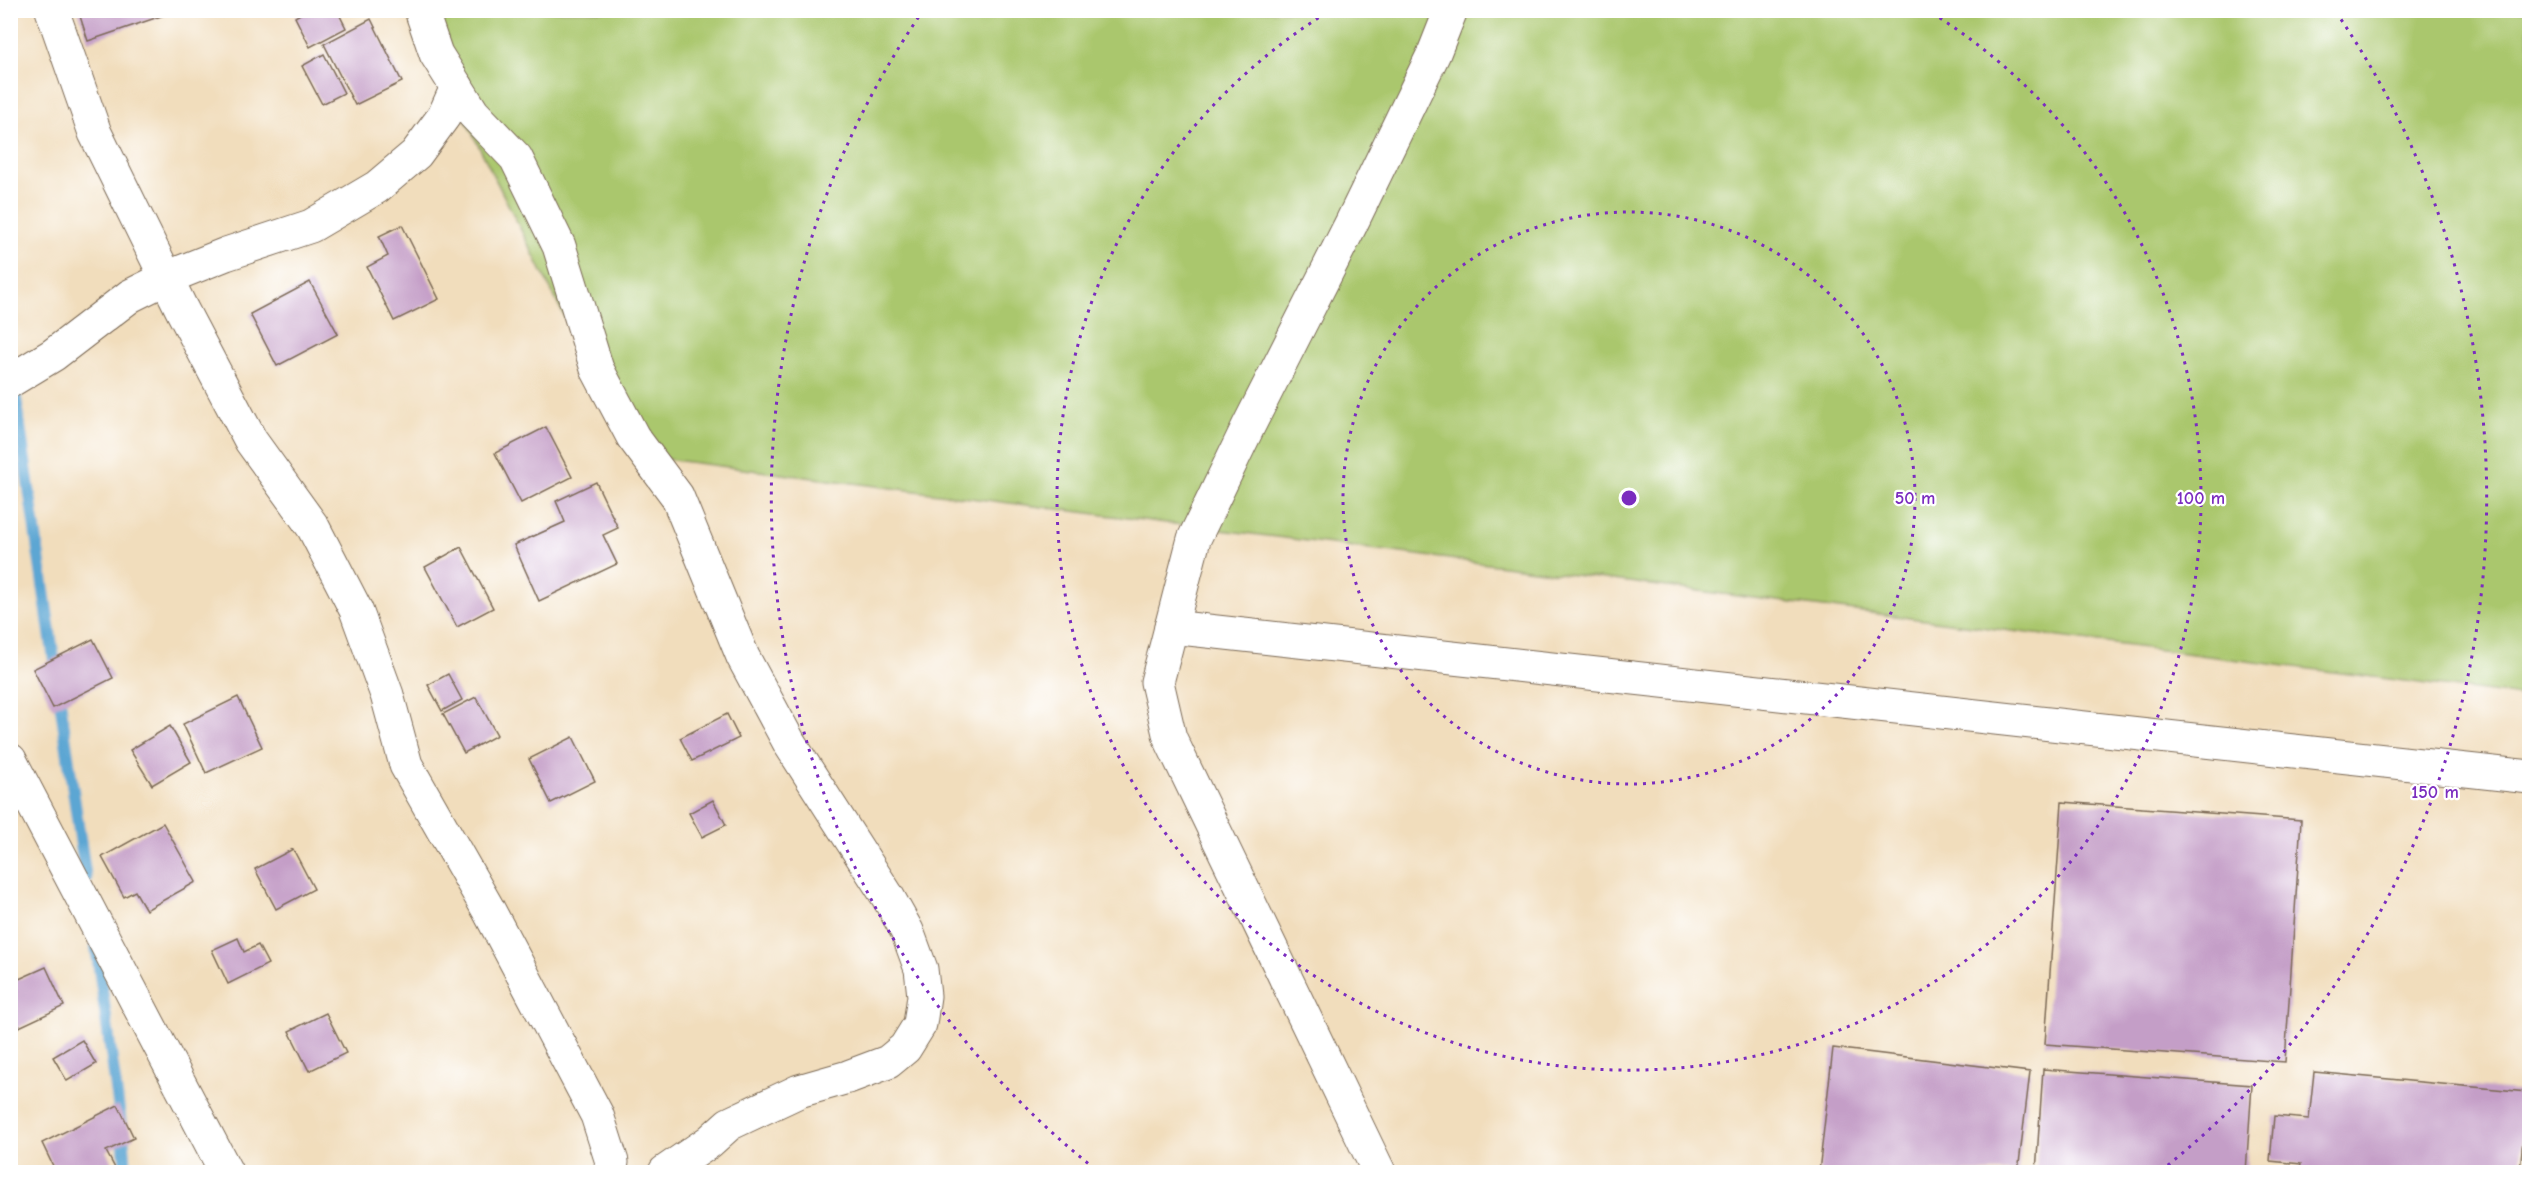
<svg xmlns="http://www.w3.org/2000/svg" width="2540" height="1183" font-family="'Comic Neue',sans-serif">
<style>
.green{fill:#aac76d;stroke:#727846;stroke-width:1.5}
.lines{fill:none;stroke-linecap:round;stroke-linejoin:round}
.stream{stroke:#5ba6d3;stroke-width:12}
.building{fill:#c49ec7}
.minor-casing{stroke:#7b6955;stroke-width:35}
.minor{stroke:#fff;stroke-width:33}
.ring{fill:none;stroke:#7b2cbf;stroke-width:3;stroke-dasharray:3 6}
.centre{fill:#7b2cbf;stroke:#fff;stroke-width:3}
.ring-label{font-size:18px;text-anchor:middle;font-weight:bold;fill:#7b2cbf;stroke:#fff;stroke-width:4.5;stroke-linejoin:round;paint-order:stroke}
</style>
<rect width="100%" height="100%" fill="#fff"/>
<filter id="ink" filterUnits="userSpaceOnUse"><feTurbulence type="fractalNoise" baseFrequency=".0167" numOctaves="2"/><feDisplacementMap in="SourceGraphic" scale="12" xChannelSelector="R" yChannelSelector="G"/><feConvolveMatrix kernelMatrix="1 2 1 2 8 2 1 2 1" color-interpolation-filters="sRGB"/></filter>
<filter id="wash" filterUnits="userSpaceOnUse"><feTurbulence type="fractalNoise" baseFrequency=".008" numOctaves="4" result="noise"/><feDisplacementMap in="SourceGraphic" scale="24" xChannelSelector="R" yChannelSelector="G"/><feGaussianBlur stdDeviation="1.35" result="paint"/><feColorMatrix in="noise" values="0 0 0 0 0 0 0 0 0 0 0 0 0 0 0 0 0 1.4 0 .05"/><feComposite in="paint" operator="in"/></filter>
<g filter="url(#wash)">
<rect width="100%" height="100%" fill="#f1ddbc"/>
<path class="green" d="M411,11H2529V697L634,455Z"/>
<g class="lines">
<g class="stream">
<path d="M10,358L86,879"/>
<path d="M96,947L124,1145L126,1172"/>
</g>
</g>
<g id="blocks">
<g class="building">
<path d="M78,10H176V11L88,41Z"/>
<path d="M307,10H337L346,28L310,47L295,17Z"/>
<path d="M371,19L402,82L355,105L324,44Z"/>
<path d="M324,54L344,93L322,104L302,66Z"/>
<path d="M402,225L439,299L394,321L367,267L388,256L379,236Z"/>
<path d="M310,282L338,334L277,366L250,314Z"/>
<path d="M546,427L572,477L521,503L495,453Z"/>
<path d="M596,482L618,528L603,535L617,564L539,601L514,545L565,522L556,501Z"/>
<path d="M461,547L493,608L457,627L425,567Z"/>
<path d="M93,639L113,678L53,708L33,669Z"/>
<path d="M448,674L462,700L442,711L428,685Z"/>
<path d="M238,697L262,747L206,773L183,724Z"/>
<path d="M476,697L497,735L464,753L443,714Z"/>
<path d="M727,714L739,738L692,761L680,738Z"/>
<path d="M170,726L191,762L152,785L130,750Z"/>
<path d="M573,737L595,781L551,803L529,759Z"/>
<path d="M713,800L726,825L702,837L689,813Z"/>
<path d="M2062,802L2301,820L2285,1062L2045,1044Z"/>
<path d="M163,823L196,882L146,910L135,891L124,897L102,857Z"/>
<path d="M293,849L314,889L276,909L255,869Z"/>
<path d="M238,938L244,952L258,945L268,964L228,984L212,950Z"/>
<path d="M46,967L64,1006L15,1029L10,1019V983Z"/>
<path d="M326,1013L346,1053L309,1071L289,1031Z"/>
<path d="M82,1040L96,1064L67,1081L53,1057Z"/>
<path d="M1833,1048L2030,1072L2018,1172H1819Z"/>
<path d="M2043,1069L2252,1085L2246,1172H2036Z"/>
<path d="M2314,1072L2527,1092L2520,1172H2300L2301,1164L2270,1161L2274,1116L2309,1119Z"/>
<path d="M118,1105L134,1138L106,1151L117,1172H56L42,1143Z"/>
</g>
</g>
</g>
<g filter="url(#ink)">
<use href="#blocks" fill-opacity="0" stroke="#7b6955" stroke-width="1.5"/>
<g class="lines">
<g class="minor-casing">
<g id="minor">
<path d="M52,10L95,133L182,310L251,441L313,527L356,610L387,695L406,765L488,909L597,1115L612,1162L610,1172"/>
<path d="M421,10L436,54L473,113L516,158L559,246L597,369L633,437L677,496L743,657L790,744L888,897L907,931L921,969L924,996L920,1024L905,1048L888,1062L848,1077L799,1091L729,1124L709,1142L665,1172"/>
<path d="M10,381L53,355L130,296L166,278L226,254L311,226L377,187L416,154L444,116L457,87"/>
<path d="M1171,627L2530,777"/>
<path d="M10,760L226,1172"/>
<path d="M1379,1172L1170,738L1157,682L1194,539L1248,427L1351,224L1434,53L1451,10"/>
</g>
</g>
<use href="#minor" class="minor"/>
</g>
</g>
<g class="ring">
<circle cx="1629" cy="498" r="286"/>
<path d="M1932 13A572 572 0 1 1 1326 13"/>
<path d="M1095 1169A858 858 0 0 1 922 12M2336 12A858 858 0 0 1 2163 1169"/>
</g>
<circle cx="1629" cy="498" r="9" class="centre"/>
<g class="ring-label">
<text x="1915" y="504">50 m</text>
<text x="2201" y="504">100 m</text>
<text x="2435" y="798">150 m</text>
</g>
<rect width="2540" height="1183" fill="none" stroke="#fff" stroke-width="36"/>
</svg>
